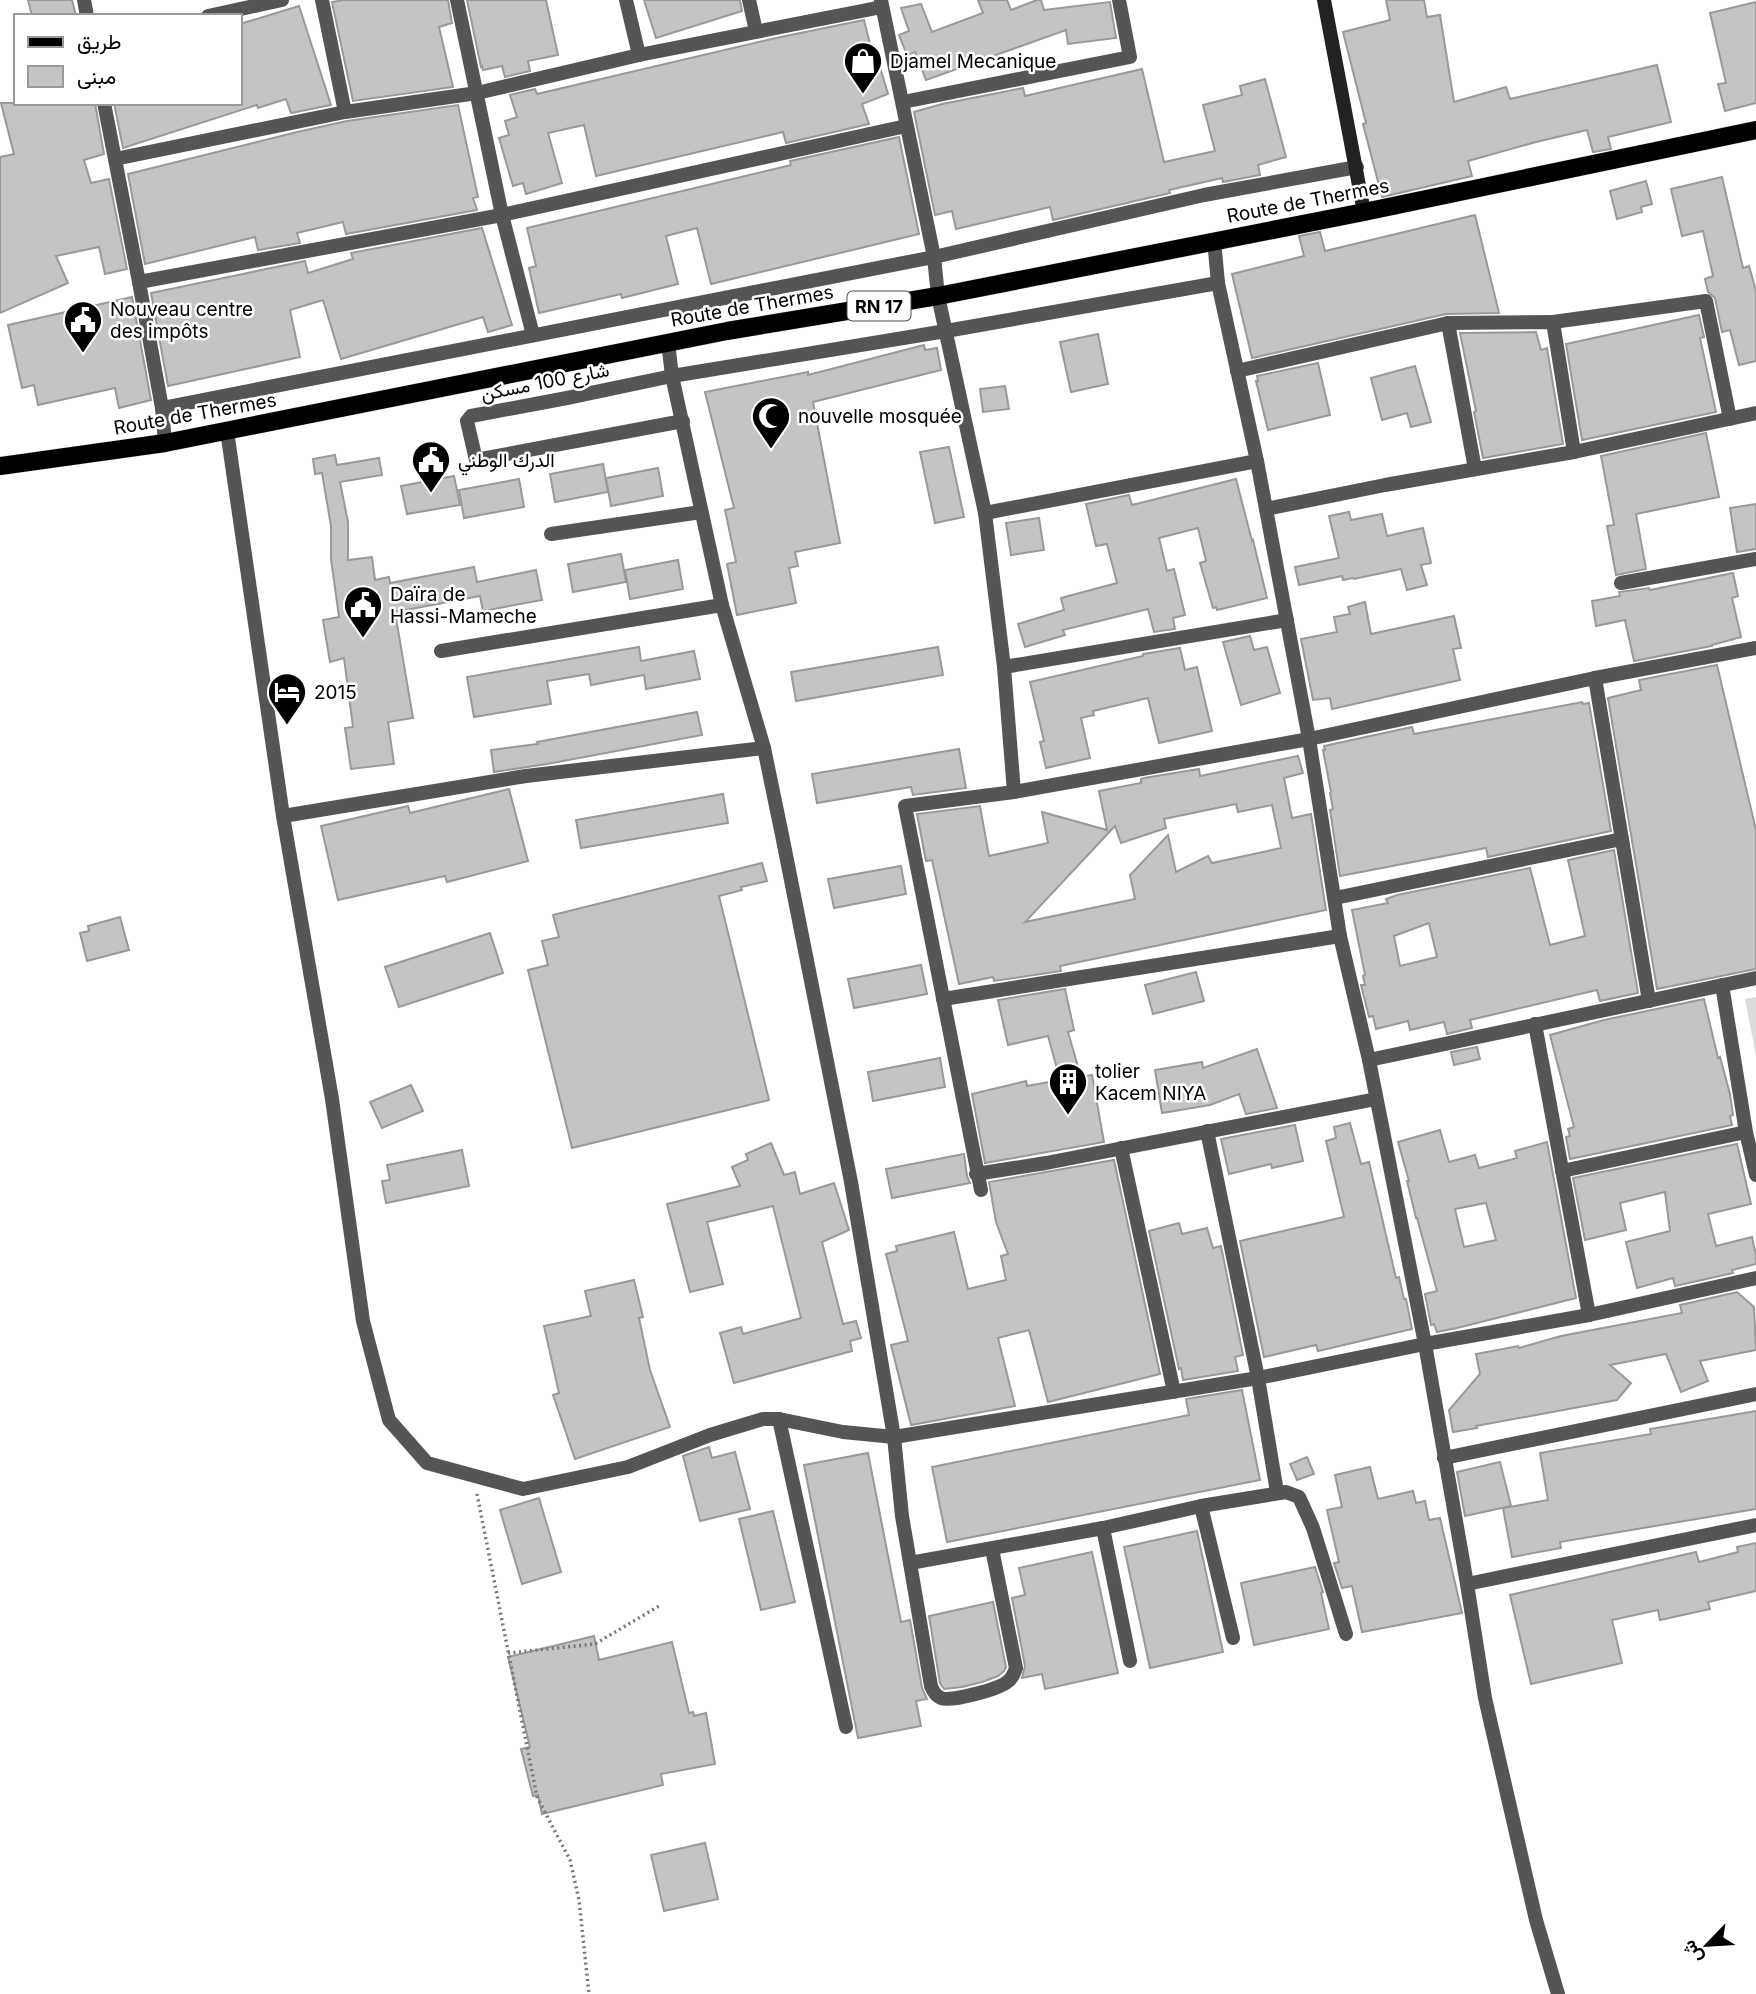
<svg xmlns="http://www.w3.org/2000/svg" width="1756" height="1994" font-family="Inter,Vazirmatn,sans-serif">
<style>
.green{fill:#dcdcdc}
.building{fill:#c4c4c4;stroke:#999;stroke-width:2;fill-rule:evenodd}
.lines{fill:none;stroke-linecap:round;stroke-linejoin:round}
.primary-casing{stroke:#dbdbdb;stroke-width:19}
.path{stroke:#777;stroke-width:3.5;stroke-dasharray:2 3.5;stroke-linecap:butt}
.minor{stroke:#555;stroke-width:14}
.secondary{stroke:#222;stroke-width:14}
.primary{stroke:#000;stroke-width:18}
.labels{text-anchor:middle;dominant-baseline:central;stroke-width:5;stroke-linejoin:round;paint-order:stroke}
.shield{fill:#fff;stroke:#4c4c4c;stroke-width:2}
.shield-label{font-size:18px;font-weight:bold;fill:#000}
.poi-label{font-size:19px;fill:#000;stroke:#fff;text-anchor:start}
.street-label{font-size:19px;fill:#000;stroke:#fff}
</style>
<rect width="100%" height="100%" fill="#fff"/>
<path class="green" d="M1756,997V1056L1745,999Z"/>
<g class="building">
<path d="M28,0H72L76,16H32Z"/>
<path d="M344,0H448L452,23L439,27L453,87L353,101L332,2Z"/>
<path d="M467,0H546L558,55L528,61L530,71L505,77L502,66L483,70L482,66L481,67Z"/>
<path d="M644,0H740L742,11L656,38Z"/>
<path d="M978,0H1007L1011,10L1037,0H1041L1044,10L1110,2L1116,38L1068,44L1066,30L926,80L915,52L907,55L899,35L909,31L901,8L921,4L932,32L983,13Z"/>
<path d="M1386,0H1424L1427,17L1440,15L1454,102L1506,87L1510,99L1657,65L1671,122L1608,137L1611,149L1593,152L1587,130L1536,142L1468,161L1472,176L1382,197L1363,124L1366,123L1343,32L1390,20Z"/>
<path d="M1756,2V103L1725,111L1718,84L1726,83L1710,13Z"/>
<path d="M299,6L331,105L291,113L286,99L258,108L257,105L123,148L114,103H240V24Z"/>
<path d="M864,20L876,68L880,67L888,94L862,104L869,124L786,143L783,132L596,176L584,125L548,133L562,183L526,194L523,183L513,186L499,138L509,135L505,121L517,117L510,95L535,89L537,94L776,38Z"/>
<path d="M1142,69L1164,162L1215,151L1203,105L1242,95L1240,86L1265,79L1286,157L1258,165L1260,175L1223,182L1222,178L1169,190L1170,193L1053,220L1050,207L956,229L952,211L935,215L914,112L942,104L1023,88L1025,96Z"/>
<path d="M1,103H95L104,154L84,160L91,183L109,179L127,269L105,274L99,247L56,256L68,283L0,313V157L14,154Z"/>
<path d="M458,105L478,197L473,198L477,210L346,234L343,222L297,233L300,243L258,250L255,237L145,264L128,174L297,132L347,121Z"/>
<path d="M899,137L919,234L711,284L697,228L666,236L678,284L622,298L621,294L539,313L529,268L536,266L527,228L791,165L790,161Z"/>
<path d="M1722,177L1743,268L1749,266L1756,291V361L1739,365L1730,330L1722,332L1715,298L1708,292L1705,279L1713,276L1703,231L1682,236L1671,189Z"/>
<path d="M1646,181L1652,204L1641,207L1642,212L1617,219L1610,191Z"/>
<path d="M1475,215L1499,313L1446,314L1252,358L1232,274L1304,256L1299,236L1320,232L1325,251Z"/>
<path d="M482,228L512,325L488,332L483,317L341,359L323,300L290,310L300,357L168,386L151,293L305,261L308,273L353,259L351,253Z"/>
<path d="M132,297L151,400L119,408L115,388L38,405L34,385L22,388L8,325Z"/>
<path d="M1699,315L1704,337L1700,338L1716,412L1582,440L1566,344Z"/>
<path d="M1536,332L1541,350L1547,348L1563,444L1483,458L1474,412L1476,411L1460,333Z"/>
<path d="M1098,334L1108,384L1071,392L1060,342Z"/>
<path d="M924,345L925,350L937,348L941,370L813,402L840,543L795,552L798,566L789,568L796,603L737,615L727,564L736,562L725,510L734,508L705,392L808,372V375Z"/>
<path d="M1318,363L1330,415L1268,430L1256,381H1258L1257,376Z"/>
<path d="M1415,366L1431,422L1411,427L1407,413L1382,420L1371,378Z"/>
<path d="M1005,386L1009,409L983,412L980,389Z"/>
<path d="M1706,433L1719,497L1636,514L1646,569L1616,575L1607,526L1614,525L1601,456Z"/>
<path d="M949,447L964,517L935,523L920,452Z"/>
<path d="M335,455L337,465L379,458L382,475L340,482L348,522V560L372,557L375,580L389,577L390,583L474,567L477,582L536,570L542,600L483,611L480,596L395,612L413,718L388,722L394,764L351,769L345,728L353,727L344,658L330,662L323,620L339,617L331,559V526L322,473L315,474L313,459Z"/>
<path d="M603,464L608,492L555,502L550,474Z"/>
<path d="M658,468L663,496L611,506L606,478Z"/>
<path d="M454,476L460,505L407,514L401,486Z"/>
<path d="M519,479L524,507L464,518L459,490Z"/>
<path d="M1236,479L1252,541L1253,540L1267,598L1217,610L1216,607L1213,608L1200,563L1206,561L1198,528L1159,538L1167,571L1174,569L1185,615L1173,618L1175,629L1154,632L1148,609L1063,630L1065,635L1025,647L1018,624L1064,610L1061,598L1117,583L1107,544L1096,546L1086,504L1129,495L1132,505Z"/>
<path d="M1756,504V549L1737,552L1730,508Z"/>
<path d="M1349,512L1351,520L1382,514L1387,536L1423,528L1431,563L1421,565L1427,585L1407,590L1401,569L1354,579L1353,578L1343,580L1342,576L1299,585L1295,567L1339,558L1329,516Z"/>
<path d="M1039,518L1044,550L1011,555L1006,523Z"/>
<path d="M621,554L626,582L573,592L568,564Z"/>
<path d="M678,560L683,589L630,599L625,570Z"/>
<path d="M1733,573L1738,596L1732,598L1741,637L1712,645V646L1634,661L1625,620L1596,626L1592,601L1620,596L1619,592L1649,588L1650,590Z"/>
<path d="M1365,602L1371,634L1454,616L1461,648L1453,649L1460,680L1332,709L1330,698L1313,700L1301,639L1337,632L1334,617L1350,614L1348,607Z"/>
<path d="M1250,636L1254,650L1267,647L1280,693L1241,705L1223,642Z"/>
<path d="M639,647L641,661L694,651L700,679L646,689L644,675L591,685L589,674L547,681L551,704L474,717L467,677Z"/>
<path d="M938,647L943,675L796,701L791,672Z"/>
<path d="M1180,648L1185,670L1197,667L1212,731L1159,743L1148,698L1093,711L1094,715L1081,718L1090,758L1046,768L1040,742L1044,741L1030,682L1143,656V654Z"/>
<path d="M1717,665L1756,830V969L1657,989L1608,698L1641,690L1639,680Z"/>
<path d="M1582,702L1583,704L1589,703L1611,831L1488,857L1486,848L1340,876L1330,810L1333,809L1330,793L1331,792L1323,750H1325L1324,746L1412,727L1414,734Z"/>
<path d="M697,712L702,735L547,764L494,772L491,750L538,744L537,742Z"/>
<path d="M959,749L966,788L913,795L911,787L817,803L812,774Z"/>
<path d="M1298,756L1303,773L1284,778L1292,818L1311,814L1326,910L1060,966L1061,971L994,981L993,977L959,984L932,860L926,861L917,814L980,806L989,856L1048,843L1042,812L1107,830L1099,791L1141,783V779L1144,778L1199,769L1200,776ZM1236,804L1238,812L1272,805L1281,848L1212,863L1208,856L1176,872L1168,835L1130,875L1135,899L1025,922L1115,826L1121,843L1166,828L1164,819Z"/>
<path d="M509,789L528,861L447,882L445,876L338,900L321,826L408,806L410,813Z"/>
<path d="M723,794L728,823L581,848L576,820Z"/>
<path d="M1614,850L1638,993L1600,1001L1597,990L1470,1020L1472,1028L1447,1034L1444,1022L1410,1030L1408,1021L1376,1029L1373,1016L1369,1017L1361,985H1365L1363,976L1365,975L1352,910L1388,903L1386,899L1397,895L1530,868L1550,945L1585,936L1568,860ZM1429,923L1437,957L1400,966L1394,936Z"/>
<path d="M762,863L767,881L741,887L742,890L719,896L769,1100L572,1148L528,970L548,965L542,941L559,937L553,915Z"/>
<path d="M901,866L906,894L834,908L828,879Z"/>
<path d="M120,917L129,950L87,961L80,933L89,931L88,926Z"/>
<path d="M490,933L503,973L399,1007L385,967Z"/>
<path d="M921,965L927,994L854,1008L848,979Z"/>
<path d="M1196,972L1204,1001L1153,1014L1145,985Z"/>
<path d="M1065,989L1074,1030L1068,1032L1081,1077L1092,1075L1104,1142L985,1163L972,1094L1026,1081L1027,1086L1060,1080L1048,1036L1008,1045L998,1000Z"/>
<path d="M1704,999L1718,1058L1720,1057L1730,1094L1733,1115L1730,1116L1732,1125L1570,1159L1566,1137L1570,1136L1568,1129L1574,1127L1550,1035L1604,1020Z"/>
<path d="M1477,1047L1480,1059L1454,1065L1451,1052Z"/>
<path d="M1257,1049L1277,1108L1246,1114L1239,1094L1210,1105L1162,1113L1155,1070L1202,1062L1203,1068Z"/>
<path d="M940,1058L945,1087L873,1101L868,1072Z"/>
<path d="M411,1085L423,1111L382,1128L370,1102Z"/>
<path d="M1350,1123L1361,1164L1369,1162L1396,1278L1399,1277L1404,1299H1406L1412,1329L1318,1351L1316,1345L1264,1357L1240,1241L1344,1217L1326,1141L1336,1138L1334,1127Z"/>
<path d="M1295,1125L1303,1161L1272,1168L1271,1164L1229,1174L1221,1139Z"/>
<path d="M1440,1130L1449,1162L1475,1155L1479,1168L1517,1158L1515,1151L1547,1142L1576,1298L1457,1328L1437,1332L1434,1324L1431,1325L1425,1294L1437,1291L1417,1218H1416L1407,1181H1409L1398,1142ZM1486,1203L1496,1240L1464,1247L1455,1209Z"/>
<path d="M771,1143L784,1175L795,1172L800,1194L834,1183L849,1230L822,1242L843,1324L856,1321L861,1338L850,1341L852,1351L734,1383L720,1333L741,1327L743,1334L801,1318L773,1206L707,1222L723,1284L690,1292L667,1204L740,1186L732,1167L748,1160L746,1154Z"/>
<path d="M1737,1144L1751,1204L1708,1214L1716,1246L1752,1237L1756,1255V1264L1732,1270L1733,1273L1675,1286L1673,1278L1637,1288L1626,1242L1670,1231L1665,1192L1620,1203L1626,1230L1585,1240L1573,1178Z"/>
<path d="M462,1150L469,1186L386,1203L382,1181L390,1180L387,1165Z"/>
<path d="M964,1154L967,1176L970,1183L892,1198L886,1169Z"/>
<path d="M1114,1160L1160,1374L1048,1402L1029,1330L998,1338L1015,1406L911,1425L891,1345L908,1341L886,1254L897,1251L896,1246L954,1232L968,1289L1006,1280L1001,1256L1008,1254L996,1222L989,1182Z"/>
<path d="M1179,1223L1182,1234L1207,1228L1213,1248L1221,1246L1243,1355L1235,1357L1238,1371L1183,1380L1181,1368L1179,1369L1149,1231Z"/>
<path d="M634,1280L643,1317L639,1318L650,1370L670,1427L575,1459L553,1395L559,1393L544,1326L591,1316L585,1291Z"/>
<path d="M1737,1292L1754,1307L1756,1350L1700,1361L1708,1381L1681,1392L1666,1354L1610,1365L1631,1383L1617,1400L1476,1426L1477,1428L1453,1432L1449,1410L1480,1374L1476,1354L1518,1346L1519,1348L1561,1336L1682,1313L1680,1305Z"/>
<path d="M1242,1390L1260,1480L947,1542L932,1467L1189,1415L1186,1399Z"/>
<path d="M1756,1411V1509L1560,1542L1561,1548L1512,1557L1503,1508L1548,1500L1540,1453L1651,1434L1650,1429Z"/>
<path d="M709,1447L712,1458L735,1452L750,1509L700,1521L683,1456Z"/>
<path d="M868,1453L901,1622L910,1620L922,1688L927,1699L916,1701L921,1726L858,1738L804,1465Z"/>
<path d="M1307,1457L1314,1474L1297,1480L1290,1464Z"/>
<path d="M1500,1462L1511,1506L1465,1516L1457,1472Z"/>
<path d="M1370,1467L1378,1499L1413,1491L1416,1503L1425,1501L1429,1520L1440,1518L1462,1613L1362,1632L1352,1586L1342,1588L1334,1563L1339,1562L1327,1510L1342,1507L1335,1475Z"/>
<path d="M539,1498L561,1572L522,1584L500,1510Z"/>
<path d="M773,1511L795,1602L761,1610L739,1519Z"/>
<path d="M1197,1531L1223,1652L1150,1668L1124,1547Z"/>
<path d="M1756,1543V1591L1708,1602L1710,1609L1660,1620L1658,1610L1612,1620L1622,1663L1531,1684L1510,1595L1696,1552L1699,1562L1738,1552L1737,1547Z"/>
<path d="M1092,1552L1118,1673L1045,1689L1042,1674L1022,1678L1025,1666L1012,1598L1025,1595L1019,1568Z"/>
<path d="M1315,1567L1323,1592L1321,1593L1329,1629L1254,1645L1241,1583Z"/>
<path d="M993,1602L1006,1667L1004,1671L998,1676L982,1682L962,1687L944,1689L940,1683L929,1616Z"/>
<path d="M594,1636L599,1660L672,1642L689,1713L693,1712L694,1716L706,1713L715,1764L661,1774L663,1785L542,1814L538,1795L533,1796L521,1749L530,1747L508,1657Z"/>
<path d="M705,1843L718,1899L664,1911L651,1855Z"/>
</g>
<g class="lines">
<g class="primary-casing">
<path id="primary" d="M0,466L165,443L727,331L938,296L1364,212L1756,130"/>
</g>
<g class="path">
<path d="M477,1494L537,1797L570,1860L579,1900L589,1994"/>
<path d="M508,1653L595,1644L659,1606"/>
</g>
<g class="minor">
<path d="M84,0L87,16"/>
<path d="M322,0L345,112"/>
<path d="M457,0L502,215L533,335"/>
<path d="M626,0L639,55"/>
<path d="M749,0L756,31"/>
<path d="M881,0L934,257L938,296L985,513L1004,667L1014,792"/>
<path d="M208,16L282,0"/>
<path d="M903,102L1130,57L1119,0"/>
<path d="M104,103L139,282L162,408L165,443"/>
<path d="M115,159L345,112L477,93L639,55L882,7"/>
<path d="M1214,240L1218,283L1257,461L1309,739L1340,936L1369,1060L1425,1344L1467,1584L1485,1698L1536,1920L1558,1994"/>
<path d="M139,282L502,215L906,126"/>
<path d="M1553,322L1706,301L1730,419"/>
<path d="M1448,323L1475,469"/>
<path d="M668,342L672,376L722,605L764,748L782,835L851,1182L894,1437L902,1516L931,1686C933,1691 936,1696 941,1698C951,1702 999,1689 1007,1682C1012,1679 1014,1674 1016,1668L992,1549"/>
<path d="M1237,371L1448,323L1553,322L1574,452"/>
<path d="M162,408L934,257L1204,195L1357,167"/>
<path d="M683,421L476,460L467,421L471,416L567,398L672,376L946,331L1218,283"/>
<path d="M227,431L283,816L332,1099L363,1321L389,1420L427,1463L523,1489L628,1467L710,1435L763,1419H779L843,1432L894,1437L1258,1378L1425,1344L1589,1315L1756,1278"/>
<path d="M1266,509L1385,485L1574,452L1756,413"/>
<path d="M985,513L1257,461"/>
<path d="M551,534L701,512"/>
<path d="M1621,583L1756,559"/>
<path d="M441,651L722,605"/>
<path d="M1004,667L1287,620"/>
<path d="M1595,678L1649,1001"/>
<path d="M283,816L526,776L764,748"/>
<path d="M1335,898L1622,839"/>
<path d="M1722,985L1746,1132L1756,1175"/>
<path d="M943,999L1340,936"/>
<path d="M1535,1024L1589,1315"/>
<path d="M1369,1060L1756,978"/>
<path d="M1207,1131L1258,1378L1277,1492"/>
<path d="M1121,1148L1174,1392"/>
<path d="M1562,1171L1746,1132"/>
<path d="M976,1174L1046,1163L1376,1099"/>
<path d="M981,1190L905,806L1014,792L1309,739L1595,678L1756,648"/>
<path d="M779,1419L846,1727"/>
<path d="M1444,1458L1756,1394"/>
<path d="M1201,1506L1233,1638"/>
<path d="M1103,1528L1130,1661"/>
<path d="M910,1563L1103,1528L1201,1506L1286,1492L1299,1497L1313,1528L1346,1634"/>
<path d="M1467,1584L1756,1525"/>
</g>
<path class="secondary" d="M1324,0L1364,212"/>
<use href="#primary" class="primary"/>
</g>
<defs>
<g id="shop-pin" transform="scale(2.0125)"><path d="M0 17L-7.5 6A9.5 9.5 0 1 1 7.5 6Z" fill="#000" stroke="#fff"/><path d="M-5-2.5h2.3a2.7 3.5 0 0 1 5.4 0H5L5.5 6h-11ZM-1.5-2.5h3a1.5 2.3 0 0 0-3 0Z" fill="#fff"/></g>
<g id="civic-pin" transform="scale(2.0125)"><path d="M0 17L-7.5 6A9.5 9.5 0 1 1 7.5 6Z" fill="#000" stroke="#fff"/><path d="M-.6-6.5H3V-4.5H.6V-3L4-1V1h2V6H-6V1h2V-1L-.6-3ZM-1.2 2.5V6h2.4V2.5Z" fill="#fff"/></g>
<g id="mosque-pin" transform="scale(2.0125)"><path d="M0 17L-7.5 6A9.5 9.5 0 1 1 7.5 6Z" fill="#000" stroke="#fff"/><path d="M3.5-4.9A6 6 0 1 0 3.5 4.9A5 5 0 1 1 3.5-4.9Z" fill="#fff"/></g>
<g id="hotel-pin" transform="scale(2.0125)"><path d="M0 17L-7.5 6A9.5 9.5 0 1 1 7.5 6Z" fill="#000" stroke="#fff"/><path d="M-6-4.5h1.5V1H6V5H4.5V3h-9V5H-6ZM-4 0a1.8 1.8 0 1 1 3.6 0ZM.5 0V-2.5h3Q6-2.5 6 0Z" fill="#fff"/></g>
<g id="building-pin" transform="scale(2.0125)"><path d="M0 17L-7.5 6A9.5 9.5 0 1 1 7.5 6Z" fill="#000" stroke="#fff"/><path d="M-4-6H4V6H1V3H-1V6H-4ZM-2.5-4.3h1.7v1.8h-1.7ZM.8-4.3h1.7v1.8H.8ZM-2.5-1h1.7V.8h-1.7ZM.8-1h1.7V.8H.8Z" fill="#fff"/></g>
</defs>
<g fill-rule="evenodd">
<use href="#shop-pin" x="863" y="61"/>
<use href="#civic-pin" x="83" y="320"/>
<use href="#mosque-pin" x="771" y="416"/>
<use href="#civic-pin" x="431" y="460"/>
<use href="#civic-pin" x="363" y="605"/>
<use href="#hotel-pin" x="287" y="692"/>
<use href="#building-pin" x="1068" y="1082"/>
</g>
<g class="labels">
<rect class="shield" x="847.5" y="291.5" width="63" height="29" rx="5"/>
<g class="shield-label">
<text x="879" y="306">RN 17</text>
</g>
<g class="poi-label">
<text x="890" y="61">Djamel Mecanique</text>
<text x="110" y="309">Nouveau centre<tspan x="110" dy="22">des impôts</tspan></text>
<text x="798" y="416">nouvelle mosquée</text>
<text x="458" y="460">الدرك الوطني</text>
<text x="390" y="594">Daïra de<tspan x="390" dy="22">Hassi-Mameche</tspan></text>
<text x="314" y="692">2015</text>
<text x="1095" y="1071">tolier<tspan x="1095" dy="22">Kacem NIYA</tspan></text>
</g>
<g class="street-label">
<text transform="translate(1308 201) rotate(-11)">Route de Thermes</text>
<text transform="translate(752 306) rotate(-10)">Route de Thermes</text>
<text transform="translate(545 382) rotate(-11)">شارع 100 مسكن</text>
<text transform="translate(195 414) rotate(-10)">Route de Thermes</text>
</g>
</g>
<rect x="14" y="14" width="228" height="91" fill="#ffffff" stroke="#999999" stroke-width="2"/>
<rect x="28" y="37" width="35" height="10" fill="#000000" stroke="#999999" stroke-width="2"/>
<text x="77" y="49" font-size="21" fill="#000000">طريق</text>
<rect x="28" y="66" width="35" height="21" fill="#c4c4c4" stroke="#999999" stroke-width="2"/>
<text x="77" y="84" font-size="21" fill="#000000">مبنى</text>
<g transform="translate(1707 1945) rotate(245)" stroke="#ffffff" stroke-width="5" paint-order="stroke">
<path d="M0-5L12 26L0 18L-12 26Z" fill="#000000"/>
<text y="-10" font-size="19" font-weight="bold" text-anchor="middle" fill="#000000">ش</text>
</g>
</svg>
